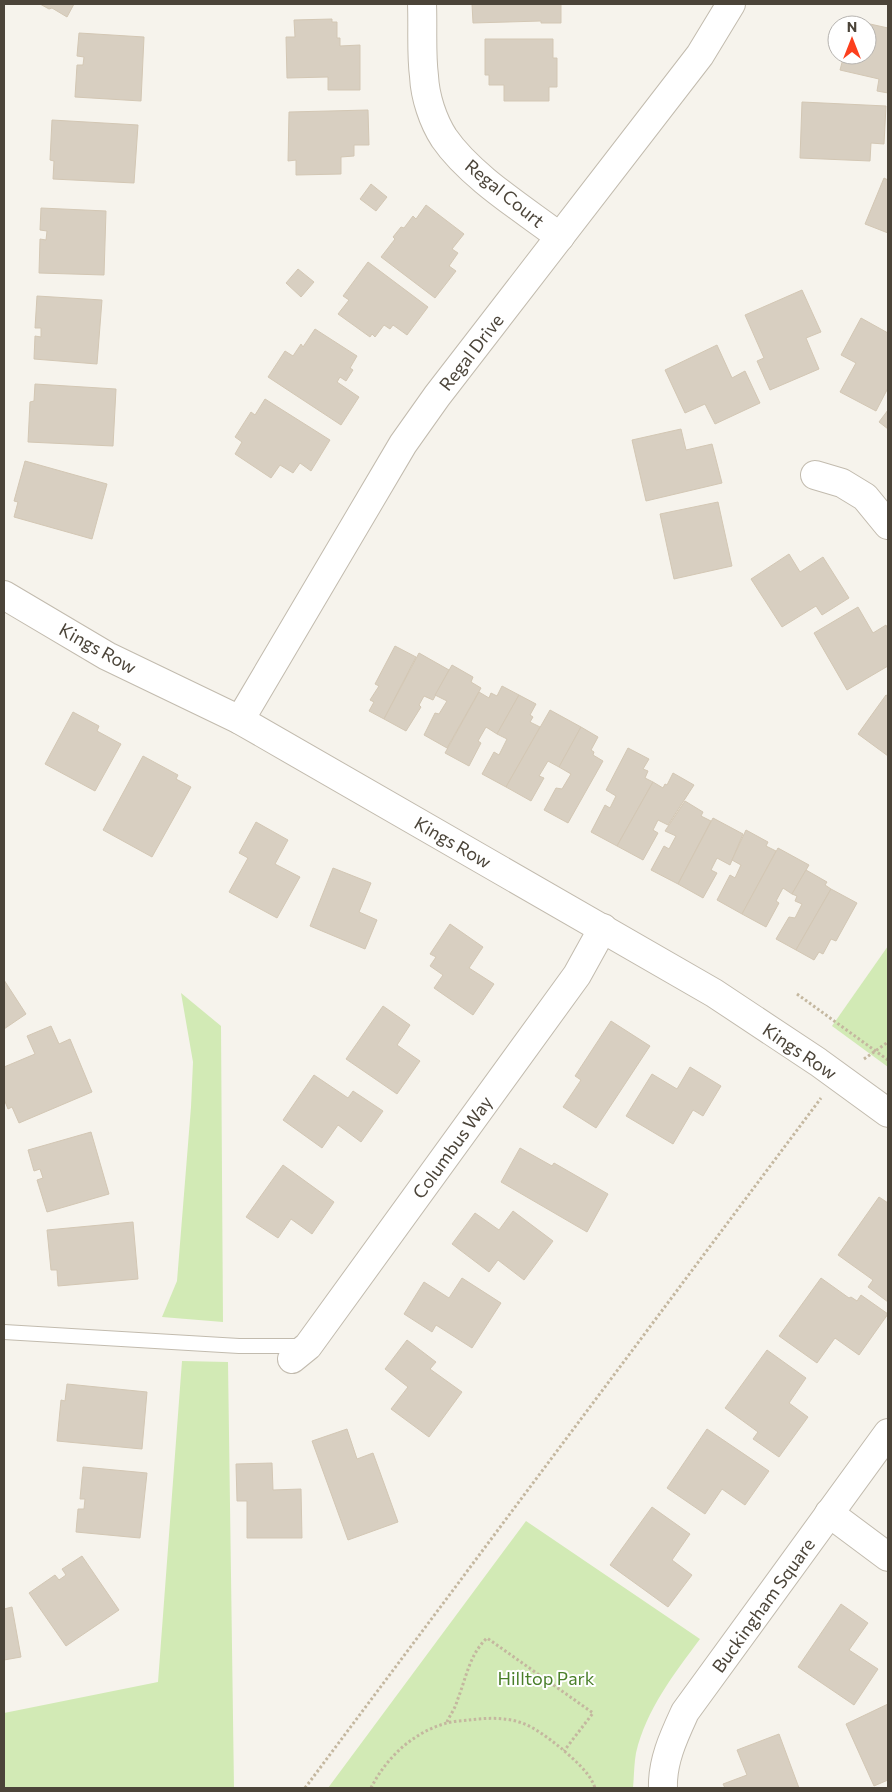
<svg xmlns="http://www.w3.org/2000/svg" width="892" height="1792" font-family="Commissioner,sans-serif">
<style>
.green{fill:#d2eab5}
.building{fill:#d8cfc1;stroke:#d3c7b4}
.lines{fill:none;stroke-linecap:round;stroke-linejoin:round}
.service-casing{stroke:#c2bbae;stroke-width:16}
.minor-casing{stroke:#c2bbae;stroke-width:30}
.path{stroke:#c4b79f;stroke-width:3;stroke-dasharray:2.5 2.5;stroke-linecap:butt}
.service{stroke:#fff;stroke-width:14}
.minor{stroke:#fff;stroke-width:28}
.labels{text-anchor:middle;dominant-baseline:central;stroke-width:4;stroke-linejoin:round;paint-order:stroke}
.street-label{font-size:18px;fill:#4b4439;stroke:#fff}
.park-label{font-size:18px;fill:#4a7f2a;stroke:#fff}
</style>
<rect width="100%" height="100%" fill="#f6f3ec"/>
<g class="green">
<path d="M888,946V1067L832,1026Z"/>
<path d="M181,993L221,1026L223,1322L162,1317L177,1281L191,1107L193,1062Z"/>
<path d="M182,1361L228,1362L234,1788H4V1713L158,1682Z"/>
<path d="M526,1521L700,1639C674,1674 646,1710 636,1753C634,1764 634,1777 633,1788H328Z"/>
</g>
<g class="building">
<path d="M40,4H74L67,17L52,8L49,9Z"/>
<path d="M472,4H561V23H541V21L473,23Z"/>
<path d="M332,19V22H337V38H340V46L360,45V90H328V77L287,78L286,37H295L294,20Z"/>
<path d="M852,20L888,28V93L877,91L879,79L840,70L844,55H867V25H851Z"/>
<path d="M79,33L144,37L141,101L75,97L77,65H83L84,57L77,56Z"/>
<path d="M485,39H553V58H557V87H549V101H504V85H489V75H485Z"/>
<path d="M802,102L886,106L884,144L871,143L870,161L800,158Z"/>
<path d="M368,110L369,145H354V156L341,157V174L296,175V160L288,161L289,112Z"/>
<path d="M52,120L138,125L134,183L53,179L54,161L50,160Z"/>
<path d="M884,178L888,180V233L865,224Z"/>
<path d="M371,184L387,197L376,211L360,199Z"/>
<path d="M426,205L464,234L452,249L458,253L449,266L456,271L435,298L381,257L395,239L393,237L401,227L404,228L413,216L416,219Z"/>
<path d="M41,208L106,211L104,275L39,273L40,239L46,240L47,231L40,230Z"/>
<path d="M368,262L428,307L407,335L393,325L390,329L384,325L375,337L372,334L370,337L338,314L349,300L343,296Z"/>
<path d="M298,269L314,282L301,297L286,283Z"/>
<path d="M802,290L821,332L806,338L819,369L770,390L757,361L764,358L745,315Z"/>
<path d="M37,296L102,300L97,364L34,359L35,336L41,337V328H35Z"/>
<path d="M861,318L888,333V388L876,411L840,392L856,363L841,355Z"/>
<path d="M315,329L357,356L350,368L353,370L346,381L340,377L337,382L359,397L341,425L268,377L285,351L293,356L301,344L303,347Z"/>
<path d="M717,345L732,378L745,371L760,403L715,424L705,404L685,413L665,370Z"/>
<path d="M35,384L116,389L113,446L28,442L30,402L34,401Z"/>
<path d="M265,399L330,440L311,471L300,463L293,473L280,465L271,478L235,454L242,442L235,437L251,412L255,415Z"/>
<path d="M888,410V429L879,422Z"/>
<path d="M681,429L686,450L712,444L722,483L646,501L632,440Z"/>
<path d="M25,461L107,484L92,539L14,517L18,502L14,501Z"/>
<path d="M718,502L732,566L674,579L660,514Z"/>
<path d="M789,554L800,572L823,557L849,598L822,615L816,606L782,627L751,579Z"/>
<path d="M858,607L873,633L886,625L888,630V666L847,690L814,633Z"/>
<path d="M395,646L416,657L384,719L369,711L374,702L370,700L379,686L375,684Z"/>
<path d="M419,653L449,670L433,700L424,696L419,705L421,707L406,731L384,719Z"/>
<path d="M452,665L473,677L471,682L481,688L447,748L424,735L435,713L439,714L447,701L435,695Z"/>
<path d="M502,686L519,695L497,734L486,727L478,741L481,743L469,766L445,753L479,692L489,698L491,693L497,696Z"/>
<path d="M519,695L536,704L530,715L533,717L530,722L540,727L506,787L482,774L494,752L499,755L507,739L497,734Z"/>
<path d="M886,695L888,696V756L858,734Z"/>
<path d="M550,710L581,727L559,767L548,761L539,776L544,778L531,801L506,787Z"/>
<path d="M73,712L99,726L97,731L121,744L95,791L45,764Z"/>
<path d="M581,727L598,737L591,750L594,752L593,755L603,761L568,823L544,810L556,788L562,789L571,774L559,767Z"/>
<path d="M628,748L649,759L643,769L648,771L645,778L653,782L617,846L591,832L605,805L610,808L616,796L606,790Z"/>
<path d="M143,756L178,775L176,779L191,787L152,857L103,830Z"/>
<path d="M673,773L694,785L668,825L658,820L653,830L658,833L643,860L617,846L653,782L663,788L665,784L667,785Z"/>
<path d="M685,801L703,812L701,816L711,821L678,884L651,870L664,846L669,849L676,836L665,831Z"/>
<path d="M713,818L743,834L730,865L717,858L711,870L717,873L703,898L678,884Z"/>
<path d="M256,822L288,840L275,864L300,877L277,918L229,892L248,858L239,853Z"/>
<path d="M746,830L768,842L766,846L776,851L742,914L717,900L730,875L735,878L741,865L732,860Z"/>
<path d="M778,848L809,865L792,894L783,888L776,901L779,903L766,927L742,914Z"/>
<path d="M333,868L371,883L359,912L377,920L365,949L310,926Z"/>
<path d="M806,870L827,882L825,885L831,889L796,950L776,939L789,917L795,918L802,904L795,901L797,896L792,894Z"/>
<path d="M831,889L857,903L836,941L831,939L823,954L819,952L814,960L796,950Z"/>
<path d="M450,924L483,947L469,968L494,984L473,1015L434,988L443,975L430,966L436,957L430,954Z"/>
<path d="M4,980L26,1014L4,1029Z"/>
<path d="M383,1006L410,1025L397,1045L420,1061L397,1094L346,1059Z"/>
<path d="M611,1021L650,1046L596,1128L563,1107L581,1080L575,1076Z"/>
<path d="M51,1026L59,1044L70,1039L92,1092L19,1123L12,1107L8,1109L4,1099V1067L35,1054L27,1036Z"/>
<path d="M690,1067L721,1086L703,1116L693,1110L673,1144L626,1116L652,1074L677,1089Z"/>
<path d="M314,1075L348,1098L353,1091L383,1111L361,1142L338,1125L322,1148L283,1120Z"/>
<path d="M91,1132L109,1194L47,1212L37,1180L43,1178L40,1169L34,1171L28,1150Z"/>
<path d="M520,1148L552,1166L554,1163L608,1194L587,1232L501,1182Z"/>
<path d="M283,1165L334,1202L312,1234L291,1219L278,1238L246,1217Z"/>
<path d="M879,1197L888,1203V1302L868,1287L873,1280L838,1255Z"/>
<path d="M513,1211L553,1241L524,1280L498,1260L489,1272L452,1244L475,1213L499,1230Z"/>
<path d="M133,1222L138,1279L58,1286L57,1270H51L47,1230Z"/>
<path d="M462,1278L501,1303L472,1348L436,1325L432,1332L404,1314L424,1282L449,1298Z"/>
<path d="M821,1278L849,1298L851,1297L857,1301L861,1295L888,1314L859,1355L835,1338L817,1363L779,1336Z"/>
<path d="M407,1340L436,1362L430,1369L462,1392L429,1437L391,1409L408,1387L385,1369Z"/>
<path d="M767,1350L806,1378L789,1403L808,1417L779,1457L753,1439L758,1432L725,1408Z"/>
<path d="M67,1384L147,1392L142,1449L57,1441L61,1400L65,1401Z"/>
<path d="M347,1429L357,1459L373,1453L398,1522L348,1540L312,1441Z"/>
<path d="M707,1429L769,1471L745,1505L722,1489L705,1514L667,1488Z"/>
<path d="M272,1463L273,1490L301,1489L302,1538H247V1501H237L236,1464Z"/>
<path d="M83,1467L147,1473L140,1538L76,1532L78,1509H84L85,1499H80Z"/>
<path d="M652,1507L690,1534L672,1560L692,1575L668,1607L610,1565Z"/>
<path d="M82,1556L119,1610L66,1646L29,1593L55,1575L59,1580L66,1575L62,1569Z"/>
<path d="M841,1604L868,1623L849,1650L878,1669L854,1705L798,1667Z"/>
<path d="M12,1607L21,1657L4,1660V1609Z"/>
<path d="M888,1704V1780L874,1786L846,1724Z"/>
<path d="M779,1734L799,1788H725L723,1784L747,1775L737,1750Z"/>
</g>
<g class="lines">
<g class="service-casing">
<path id="service" d="M4,1332L239,1346H305"/>
</g>
<g class="minor-casing">
<g id="minor">
<path d="M422,4C423,28 421,53 424,76C425,97 433,121 444,138C470,176 523,209 560,237"/>
<path d="M815,475L842,483L865,497L888,525"/>
<path d="M4,595L107,656L240,720L714,993L818,1062L888,1113"/>
<path d="M240,720L403,444L437,396L700,55L731,4"/>
<path d="M292,1359L308,1346L577,975L603,928"/>
<path d="M829,1513L888,1557"/>
<path d="M663,1788C662,1761 674,1736 685,1712L888,1433"/>
</g>
</g>
<g class="path">
<path d="M797,994L888,1060"/>
<path d="M864,1059L888,1042"/>
<path d="M447,1722C450,1715 455,1709 457,1701C466,1679 469,1655 487,1638L593,1713L564,1751"/>
<path d="M305,1788L821,1098"/>
<path d="M371,1788C386,1758 413,1732 447,1723C454,1721 462,1721 469,1720C485,1718 503,1717 519,1722C535,1727 548,1738 561,1748C573,1759 590,1772 595,1788"/>
</g>
<use href="#service" class="service"/>
<use href="#minor" class="minor"/>
</g>
<g class="labels">
<g class="street-label">
<text transform="translate(505 193) rotate(39)">Regal Court</text>
<text transform="translate(471 352) rotate(-52)">Regal Drive</text>
<text transform="translate(98 648) rotate(29)">Kings Row</text>
<text transform="translate(453 842) rotate(30)">Kings Row</text>
<text transform="translate(800 1051) rotate(34)">Kings Row</text>
<text transform="translate(452 1147) rotate(-54)">Columbus Way</text>
<text transform="translate(763 1605) rotate(-54)">Buckingham Square</text>
</g>
<g class="park-label">
<text x="546" y="1678">Hilltop Park</text>
</g>
</g>
<rect width="892" height="1792" fill="none" stroke="#4b4439" stroke-width="10"/>
<g transform="translate(852 40)"><circle r="24" fill="#ffffff" stroke="#b7b4b0"/>
<path d="M0-4L9 19L0 12L-9 19Z" fill="#fc3f1d"/>
<text y="-8" font-size="14" font-weight="bold" text-anchor="middle" fill="#4b4439">N</text>
</g>
</svg>
